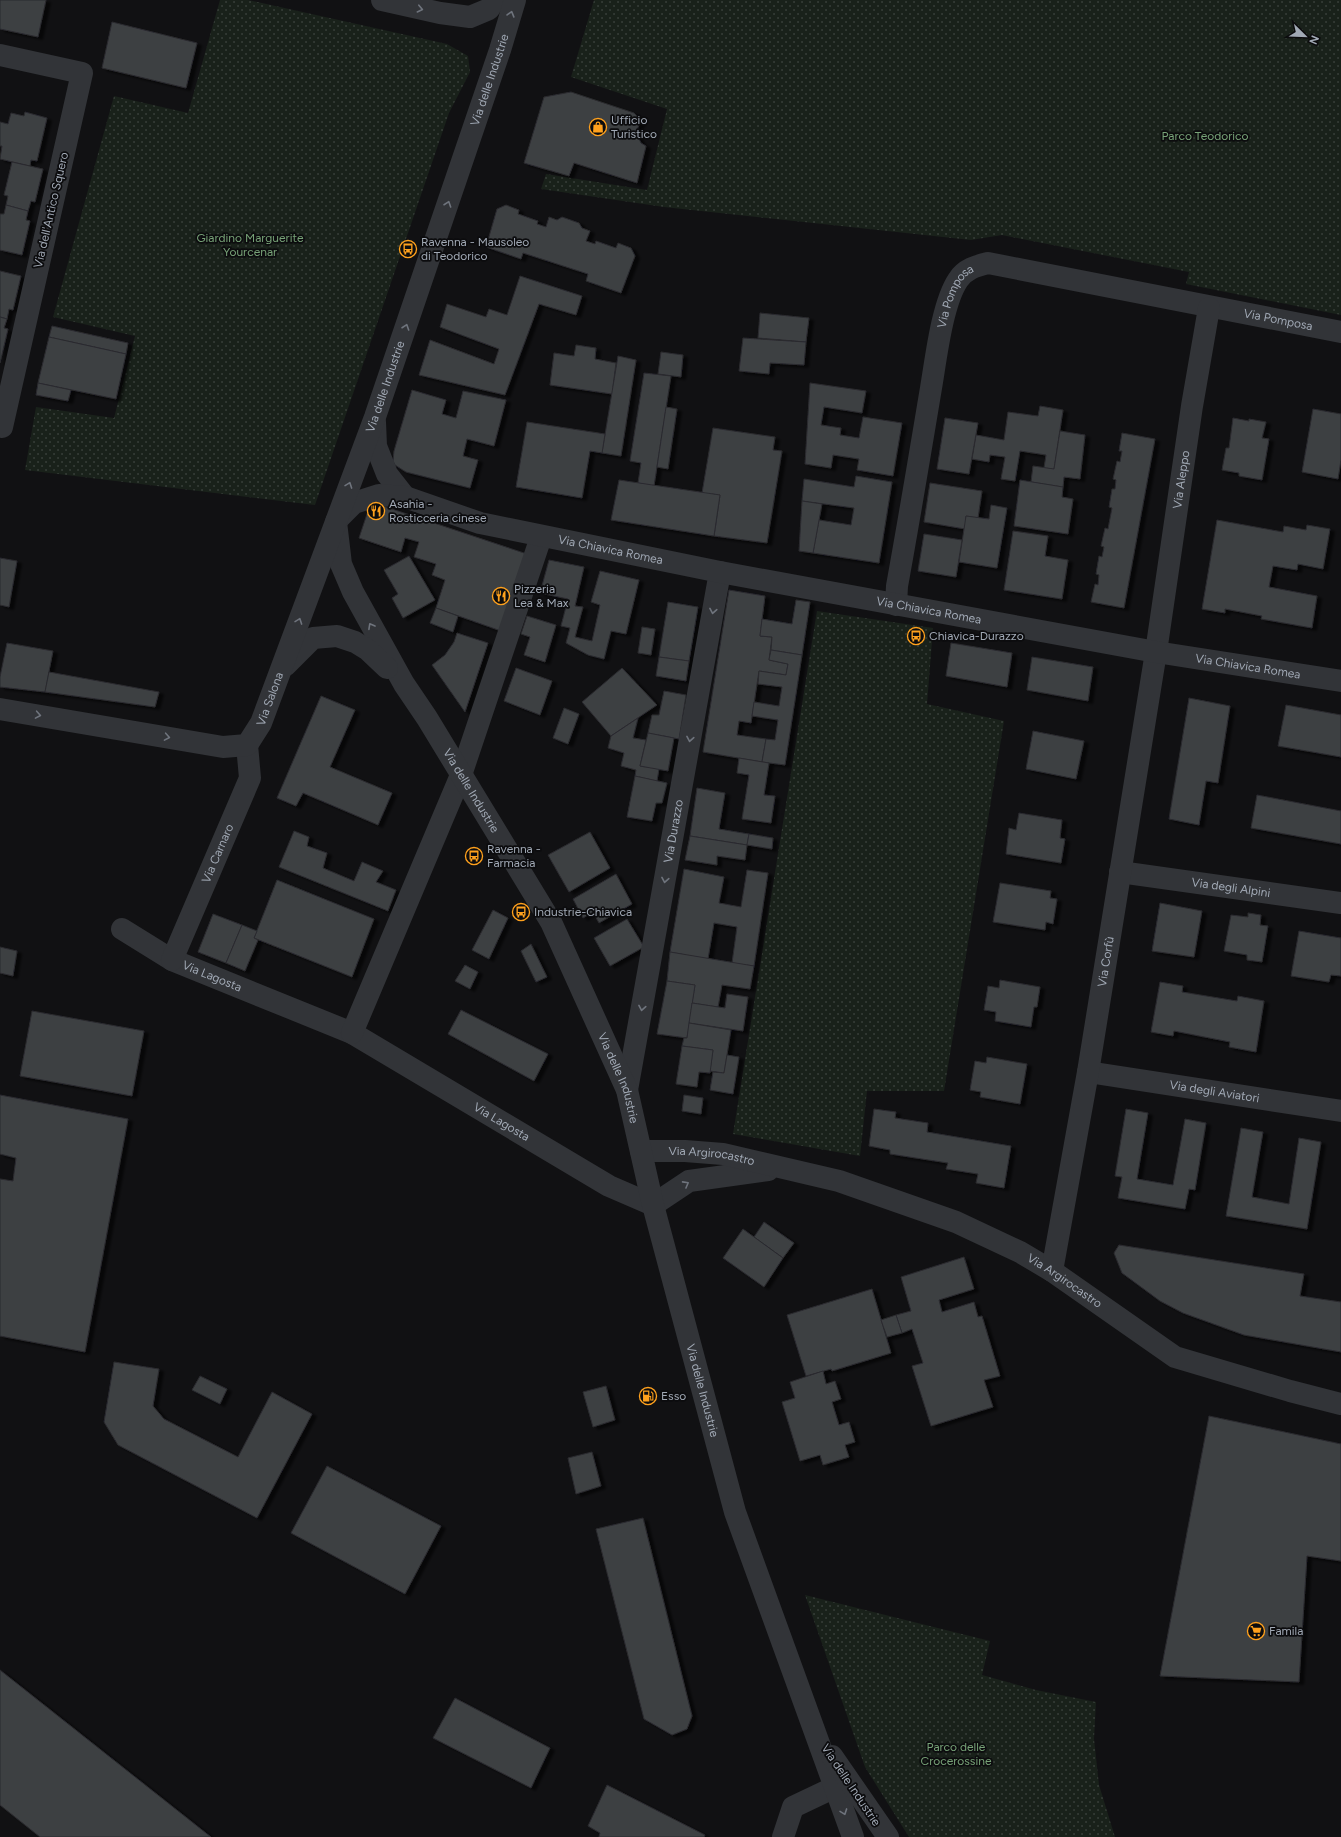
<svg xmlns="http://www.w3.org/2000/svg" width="1341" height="1837" font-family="Figtree,sans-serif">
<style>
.park{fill:url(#park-dots)}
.building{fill:#3d3f43;stroke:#2b2b2f;filter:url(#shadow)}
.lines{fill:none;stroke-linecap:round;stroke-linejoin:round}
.minor{stroke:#323438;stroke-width:22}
.tertiary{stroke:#323438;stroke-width:22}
.oneway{stroke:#6f747d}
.labels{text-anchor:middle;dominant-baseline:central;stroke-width:3.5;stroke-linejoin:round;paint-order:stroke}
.street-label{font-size:12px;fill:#a1a9b5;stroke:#0c0c0e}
.poi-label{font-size:12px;fill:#a1a9b5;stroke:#0c0c0e;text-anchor:start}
.park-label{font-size:12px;fill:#77a277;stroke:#0c0c0e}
</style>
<defs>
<pattern id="park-dots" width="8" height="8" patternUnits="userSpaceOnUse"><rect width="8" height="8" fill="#19211a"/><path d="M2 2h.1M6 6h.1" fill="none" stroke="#373e39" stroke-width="1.8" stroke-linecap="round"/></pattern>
<filter id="shadow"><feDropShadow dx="4.5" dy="2.5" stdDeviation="1" flood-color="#0009"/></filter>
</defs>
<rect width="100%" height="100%" fill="#111113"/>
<g class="park">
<path d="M220,0H248L447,44L468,56L470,72L449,113L315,505L25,470L36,407L114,418L135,336L53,317L114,96L188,113Z"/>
<path d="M594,0H1341V315L1186,284L1189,272L1002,235L971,240L664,207L541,189L546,174L647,190L667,109L571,77Z"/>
<path d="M817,611L933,628L927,704L1004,721L944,1091H867L860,1156L733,1134Z"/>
<path d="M805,1595L990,1641L982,1675L1036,1690L1096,1702L1094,1739L1099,1785L1115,1837H909L865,1767Z"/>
</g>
<g class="building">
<path d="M0,0H46L38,37L0,29Z"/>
<path d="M112,22L197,43L186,88L102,68Z"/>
<path d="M571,92L634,113L642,121L638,127L637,135L641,143L646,146L637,183L574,163L569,176L524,163L544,97Z"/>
<path d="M25,112L47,118L37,161L31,160L30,166L0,159L2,146H0V122L8,124L11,113L24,116Z"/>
<path d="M12,162L43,169L35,202L31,201L28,211L6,205L8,196L4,195Z"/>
<path d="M6,205L28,211L26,220L30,221L22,255L0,250V214H4Z"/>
<path d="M506,205L519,210L518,214L538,221L537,224L546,227L549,217L557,220L562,217L579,223L582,228L590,231L586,241L595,244L596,241L616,248L618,243L631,248L635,256L621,293L586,281L588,274L523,253L521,259L486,247L497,209Z"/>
<path d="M0,271L21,276L13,310L9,309L7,319L0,317Z"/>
<path d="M520,276L582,296L576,315L539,304L505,395L419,375L430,340L494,364L499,349L440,327L447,304L486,317L489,309L507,315Z"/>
<path d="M760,313L809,318L806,342L758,338Z"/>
<path d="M0,317L7,319L4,328L8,329L0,363Z"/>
<path d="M52,326L128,343L126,354L49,337Z"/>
<path d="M49,337L126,354L116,399L38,383Z"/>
<path d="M743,338L806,342L804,365L770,363L769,374L739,371Z"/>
<path d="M576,345L596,348L595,359L616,363L612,394L550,385L554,353L574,356Z"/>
<path d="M661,352L683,355L681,377L658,374Z"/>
<path d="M618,356L636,360L621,456L602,453Z"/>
<path d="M644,373L671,376L654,486L638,483L641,463L630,461Z"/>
<path d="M38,383L71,390L68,401L36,395Z"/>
<path d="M810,383L866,391L862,413L824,407L821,425L841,428L840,435L859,438L863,417L902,423L893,476L857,470L859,459L833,455L831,468L805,464Z"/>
<path d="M412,390L446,400L442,414L456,418L463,391L506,400L494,446L467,439L463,456L478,460L470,488L406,472L395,465L393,461L394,451Z"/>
<path d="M1040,406L1063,410L1054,469L1044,468L1046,455L1020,451L1015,481L1001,479L1005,457L990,455L989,462L972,459L976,435L1004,440L1008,412L1038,416Z"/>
<path d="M666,407L677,409L668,469L657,467Z"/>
<path d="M1313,409L1341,414V460L1338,479L1302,472Z"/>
<path d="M945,418L978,423L969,474L937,469Z"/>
<path d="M1233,418L1249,421V419L1266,422L1262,438L1269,439L1262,480L1239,476V473L1222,470L1226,448H1229Z"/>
<path d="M527,422L605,434L602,453L590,451L582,498L516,487Z"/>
<path d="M713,428L775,437L773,450L782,451L767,543L714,536L720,495L702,493Z"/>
<path d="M1060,431L1085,435L1080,479L1064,477L1063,487L1031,482L1033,466L1054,469Z"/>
<path d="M1122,433L1155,439L1124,608L1091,602L1095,584L1098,585L1099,575L1096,574L1099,556L1102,557L1104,547L1101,546L1105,528L1108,529L1112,508L1109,507L1112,489H1115L1116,480L1113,479L1117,461L1120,462L1122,451H1119Z"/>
<path d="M856,476L892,482L879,563L813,553L819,520L851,525L854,508L802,501L804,479L854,487Z"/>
<path d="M619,480L720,495L714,536L611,520Z"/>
<path d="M1020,480L1063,487L1062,497L1073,499L1068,534L1014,526Z"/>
<path d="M930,483L982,491L978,518L966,516L965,529L924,522Z"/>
<path d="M802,501L822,504L813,553L799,551Z"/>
<path d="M371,502L527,554L501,631L436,608L445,580L432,575L436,564L414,557L419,542L405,538L401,552L359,538Z"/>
<path d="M991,505L1007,508L997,568L959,562L966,516L989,519Z"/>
<path d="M1217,520L1283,532L1284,526L1306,530L1307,525L1330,529L1323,569L1298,564L1297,570L1273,566L1269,587L1317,596L1312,628L1261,619L1262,616L1225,609V613L1202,609Z"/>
<path d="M1013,531L1048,536L1045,556L1068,560L1062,599L1004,590Z"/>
<path d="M924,534L962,540L956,577L918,571Z"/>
<path d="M409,556L435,600L403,618L392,598L398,594L384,570Z"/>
<path d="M0,558L17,561L9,607L0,605Z"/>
<path d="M549,560L584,567L575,606L583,607L575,637L592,641L600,605L591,602L600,571L639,580L626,634L611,631L604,659L588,655L566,643L570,628L561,626L568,599L540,593Z"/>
<path d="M729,590L765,596L760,636L772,637L769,660L788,664L786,675L759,671L751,723L739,721L737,735L766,739L762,762L703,752Z"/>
<path d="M796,600L810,602L802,655L771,650L772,637L760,636L762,619L792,624Z"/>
<path d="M668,602L698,607L689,661L659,657Z"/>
<path d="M436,608L458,616L453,632L430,623Z"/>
<path d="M527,616L556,625L545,662L524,655L530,637L521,634Z"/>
<path d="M642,627L655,629L651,655L638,653Z"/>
<path d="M457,633L488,643L465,712L432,665L445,655L454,642Z"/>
<path d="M7,643L53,651L45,692L0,687V677Z"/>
<path d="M951,643L1012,653L1007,687L946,676Z"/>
<path d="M771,650L802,655L785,765L762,762L766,739L775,740L778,720L752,716L754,702L779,706L782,687L758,684L759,671L786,675L788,664L769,660Z"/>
<path d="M659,657L689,661L686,681L656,676Z"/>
<path d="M1032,657L1093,667L1088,701L1027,690Z"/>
<path d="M516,668L552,681L540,715L504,701Z"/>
<path d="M622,668L657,705L611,736L582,702Z"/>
<path d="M49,672L159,692L155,707L45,692Z"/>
<path d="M664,691L686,695L679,739L648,733L652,715H659Z"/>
<path d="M321,696L355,710L330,767L392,793L378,825L303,793L296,806L277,798Z"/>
<path d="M1189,698L1230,706L1218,783L1206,781L1199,825L1169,819Z"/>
<path d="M1286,705L1341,715V757L1278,746Z"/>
<path d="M564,708L579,714L568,744L553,738Z"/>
<path d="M638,718L633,738L646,740L640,766L659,769L657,781L635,776L636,770L621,766L624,753L608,748L611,736Z"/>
<path d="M1033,731L1084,741L1076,779L1026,769Z"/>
<path d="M648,733L674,738L668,771L640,766Z"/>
<path d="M739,758L769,763L764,795L775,796L771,823L742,819L749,775L737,773Z"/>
<path d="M635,776L667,783L662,803H656L652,821L627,817Z"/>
<path d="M697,788L725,793L719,829L749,834L747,845L690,836Z"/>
<path d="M1257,795L1341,811V844L1251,828Z"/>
<path d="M1019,813L1062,820L1060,838L1065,839L1061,863L1006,854L1009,828L1016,830Z"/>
<path d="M294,831L309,837L307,846L327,853L323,868L354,881L362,862L383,871L376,882L396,890L388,911L279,867Z"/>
<path d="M590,832L610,868L569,892L548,855Z"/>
<path d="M749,834L773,838L772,849L747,845Z"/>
<path d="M690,836L747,845L745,860L717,856V865L685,860Z"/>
<path d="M684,869L724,877L719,903L741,907L747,870L768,873L754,966L732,963L737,927L714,923L708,959L670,952Z"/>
<path d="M616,874L632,904L599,923L593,912L583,918L573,899Z"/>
<path d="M277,880L374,919L352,977L254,938Z"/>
<path d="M1000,883L1051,891L1050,898L1057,899L1053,924L1046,922L1045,930L993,922Z"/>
<path d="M1160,903L1202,911L1194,957L1152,951Z"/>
<path d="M493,910L508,918L489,959L472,950Z"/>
<path d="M1248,913L1261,915L1260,925L1268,926L1262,962L1247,960V955L1224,951L1231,915L1248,917Z"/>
<path d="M213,914L242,925L226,963L198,952Z"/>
<path d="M627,919L644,947L610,966L594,938Z"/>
<path d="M242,925L257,931L254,938L258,940L245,971L226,963Z"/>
<path d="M1299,931L1341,938V976L1331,975L1329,982L1291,976Z"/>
<path d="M531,944L547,977L536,982L521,951Z"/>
<path d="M0,947L17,951L13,976L0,973Z"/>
<path d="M670,952L754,966L750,989L722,985L718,1007L692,1003L695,985L667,981Z"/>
<path d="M465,965L478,972L470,989L455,981Z"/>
<path d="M1000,980L1040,987L1037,1007H1034L1031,1027L995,1021L996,1012L984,1010L988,986L999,988Z"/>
<path d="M667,981L695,985L687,1038L657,1034Z"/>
<path d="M1160,982L1183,986L1182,992L1237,1001L1238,996L1264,1001L1256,1052L1229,1047L1230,1042L1174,1031L1173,1036L1151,1032Z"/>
<path d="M727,994L748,997L743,1031L689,1023L692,1003L725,1008Z"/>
<path d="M461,1010L548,1054L534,1081L448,1034Z"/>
<path d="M32,1011L144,1031L132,1096L20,1076Z"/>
<path d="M689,1023L731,1030L724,1073L710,1071L713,1050L682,1046L684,1038H687Z"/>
<path d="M682,1046L713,1050L710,1073L699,1072L697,1087L676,1084Z"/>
<path d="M727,1055L739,1057L733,1094L710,1090L713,1072L724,1073Z"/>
<path d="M987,1057L1027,1064L1020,1104L980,1097L981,1092L970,1090L975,1061L986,1063Z"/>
<path d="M0,1095L128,1119L85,1352L0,1336V1179L13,1181L16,1158L0,1154Z"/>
<path d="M684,1095L703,1098L701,1114L682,1111Z"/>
<path d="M874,1109L896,1112L895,1118L928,1123L927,1132L1011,1146L1004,1188L976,1183L978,1174L946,1169L948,1163L890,1154V1150L869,1146Z"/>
<path d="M1126,1109L1148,1113L1137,1179L1173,1185L1185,1119L1206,1123L1195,1190L1189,1189L1185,1209L1118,1198L1122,1177L1115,1176Z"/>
<path d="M1241,1128L1263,1132L1252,1197L1289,1204L1299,1138L1321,1142L1307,1229L1226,1216Z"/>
<path d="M764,1222L794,1243L783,1258L754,1237Z"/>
<path d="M743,1229L783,1258L764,1287L723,1258Z"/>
<path d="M1119,1245L1304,1274L1300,1296L1341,1302V1352L1244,1335L1183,1313L1160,1301L1122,1273L1114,1253Z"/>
<path d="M964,1257L974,1289L939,1300L942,1312L974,1302L978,1317L982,1316L1000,1376L984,1380L993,1407L931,1426L912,1366L923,1363L912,1329L902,1333L896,1315L911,1311L901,1277Z"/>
<path d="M872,1289L891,1353L832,1371L831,1369L806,1376L787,1315Z"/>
<path d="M896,1315L902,1333L887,1337L881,1320Z"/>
<path d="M114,1362L159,1369L153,1406L164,1419L238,1457L272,1392L312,1414L257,1518L118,1445L104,1422Z"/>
<path d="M823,1371L826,1384L835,1381L841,1399L832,1402L839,1425L849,1422L855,1442L845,1445L849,1457L823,1465L820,1455L800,1461L782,1402L795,1398L790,1382Z"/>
<path d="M200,1376L227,1389L220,1404L192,1390Z"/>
<path d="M606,1386L615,1420L593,1427L583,1392Z"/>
<path d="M1209,1416L1341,1444V1561L1307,1556L1299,1682L1160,1676Z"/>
<path d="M592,1452L601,1486L576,1494L568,1458Z"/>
<path d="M327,1466L441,1526L405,1594L291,1533Z"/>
<path d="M643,1518L692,1716L687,1729L672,1735L644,1719L596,1529Z"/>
<path d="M0,1670L211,1837H40L0,1805Z"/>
<path d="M455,1698L550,1748L531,1788L433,1738Z"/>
<path d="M607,1785L705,1835L704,1837H599L600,1833L588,1826Z"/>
</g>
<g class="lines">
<g class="minor">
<path d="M382,0L440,13L470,17L489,9L495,0"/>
<path d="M0,55L82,73L2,427L0,426"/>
<path id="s1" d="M896,605L897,586C909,520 920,454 931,388C936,359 942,304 958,280C965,269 976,266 988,263L1341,332"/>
<path id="s2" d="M1120,872L1341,903"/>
<path id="s3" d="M122,929L172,960L352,1033L609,1186L653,1205L689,1181L768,1170"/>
<path id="s4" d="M172,960L250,778L247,745"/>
<path d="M352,1033L461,775L541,537"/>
<path id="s5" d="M1088,1072L1341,1111"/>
<path id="s6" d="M627,1090L720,572"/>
<path id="s7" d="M641,1151H685L723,1154L839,1181L956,1222L1020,1252L1052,1271L1175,1357L1290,1391L1341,1404"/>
<path id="s8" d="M1052,1271L1088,1072L1156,652L1192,406L1209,308"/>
<path d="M783,1837L793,1807L835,1787L853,1795"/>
</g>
<g class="tertiary">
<path d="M375,422L376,446L387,474L405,497"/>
<path id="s9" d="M337,520L354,503L379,495L405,497L480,523L720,572L1156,652L1341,681"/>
<path id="s10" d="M336,522L341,564L353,592L404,684L427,718L551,922L627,1090L653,1205L735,1512L853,1837"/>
<path d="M286,665L313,638L337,636L355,642L368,650L387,668"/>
<path id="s11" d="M0,709L223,747L247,745L261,723L375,417L500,50L515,0"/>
<path d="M832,1756L888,1837"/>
</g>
</g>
<defs><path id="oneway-chevron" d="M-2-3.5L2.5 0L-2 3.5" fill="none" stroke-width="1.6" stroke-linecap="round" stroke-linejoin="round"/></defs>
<g class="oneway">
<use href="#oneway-chevron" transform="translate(420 9) rotate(13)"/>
<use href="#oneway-chevron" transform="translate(511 14) rotate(-74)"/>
<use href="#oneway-chevron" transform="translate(448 204) rotate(-71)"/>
<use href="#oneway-chevron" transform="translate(406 327) rotate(-71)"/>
<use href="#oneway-chevron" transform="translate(349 485) rotate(-70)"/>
<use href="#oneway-chevron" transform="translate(713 611) rotate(100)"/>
<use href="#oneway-chevron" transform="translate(299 621) rotate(-70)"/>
<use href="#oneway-chevron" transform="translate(371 626) rotate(-119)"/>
<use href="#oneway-chevron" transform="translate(38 715) rotate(10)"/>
<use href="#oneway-chevron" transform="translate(167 737) rotate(10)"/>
<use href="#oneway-chevron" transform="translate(690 739) rotate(100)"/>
<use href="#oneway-chevron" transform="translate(665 880) rotate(100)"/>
<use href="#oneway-chevron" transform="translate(642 1008) rotate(100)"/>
<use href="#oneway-chevron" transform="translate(686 1184) rotate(-29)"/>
<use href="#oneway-chevron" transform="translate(844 1812) rotate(70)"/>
</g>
<defs>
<g id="shop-ring" transform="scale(0.9)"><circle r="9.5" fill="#0c0c0e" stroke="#ffa11d" stroke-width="1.5"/><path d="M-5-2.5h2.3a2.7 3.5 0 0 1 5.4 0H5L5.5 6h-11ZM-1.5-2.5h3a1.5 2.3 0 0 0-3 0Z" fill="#ffa11d"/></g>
<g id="bus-ring" transform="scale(0.9)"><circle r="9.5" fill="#0c0c0e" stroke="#ffa11d" stroke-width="1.5"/><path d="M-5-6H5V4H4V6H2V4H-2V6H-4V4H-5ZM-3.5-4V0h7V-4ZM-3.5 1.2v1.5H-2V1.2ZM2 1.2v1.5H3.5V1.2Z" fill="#ffa11d"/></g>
<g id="restaurant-ring" transform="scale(0.9)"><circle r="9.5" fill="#0c0c0e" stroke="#ffa11d" stroke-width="1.5"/><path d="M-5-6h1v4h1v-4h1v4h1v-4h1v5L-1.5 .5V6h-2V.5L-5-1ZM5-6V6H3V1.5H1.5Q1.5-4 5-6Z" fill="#ffa11d"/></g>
<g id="fuel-ring" transform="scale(0.9)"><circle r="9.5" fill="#0c0c0e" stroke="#ffa11d" stroke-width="1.5"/><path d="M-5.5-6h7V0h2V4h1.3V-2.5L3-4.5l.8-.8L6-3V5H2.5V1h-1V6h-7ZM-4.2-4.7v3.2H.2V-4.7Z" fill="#ffa11d"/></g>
<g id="supermarket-ring" transform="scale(0.9)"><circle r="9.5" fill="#0c0c0e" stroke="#ffa11d" stroke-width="1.5"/><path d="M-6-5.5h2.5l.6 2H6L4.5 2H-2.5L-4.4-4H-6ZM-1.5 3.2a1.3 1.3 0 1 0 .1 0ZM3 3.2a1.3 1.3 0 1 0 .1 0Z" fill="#ffa11d"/></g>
</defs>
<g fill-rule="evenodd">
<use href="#shop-ring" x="598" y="127"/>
<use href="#bus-ring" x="408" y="249"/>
<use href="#restaurant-ring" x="376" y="511"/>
<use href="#restaurant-ring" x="501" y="596"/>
<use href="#bus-ring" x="916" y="636"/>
<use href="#bus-ring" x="474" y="856"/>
<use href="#bus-ring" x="521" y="912"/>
<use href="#fuel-ring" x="648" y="1396"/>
<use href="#supermarket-ring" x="1256" y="1631"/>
</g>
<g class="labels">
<g class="street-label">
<text stroke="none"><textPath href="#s11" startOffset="959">Via delle Industrie</textPath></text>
<text transform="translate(51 210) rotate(-77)">Via dell'Antico Squero</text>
<text stroke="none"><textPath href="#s1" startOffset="316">Via Pomposa</textPath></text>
<text stroke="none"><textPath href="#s1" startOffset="663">Via Pomposa</textPath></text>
<text stroke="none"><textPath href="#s11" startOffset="635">Via delle Industrie</textPath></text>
<text stroke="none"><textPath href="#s8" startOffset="802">Via Aleppo</textPath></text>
<text stroke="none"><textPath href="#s9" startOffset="289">Via Chiavica Romea</textPath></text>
<text stroke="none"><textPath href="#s9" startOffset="613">Via Chiavica Romea</textPath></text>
<text stroke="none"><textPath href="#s9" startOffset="937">Via Chiavica Romea</textPath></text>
<text stroke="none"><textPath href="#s11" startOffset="302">Via Salona</textPath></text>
<text stroke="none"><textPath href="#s10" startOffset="304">Via delle Industrie</textPath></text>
<text stroke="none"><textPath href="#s6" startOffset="263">Via Durazzo</textPath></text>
<text stroke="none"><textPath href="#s4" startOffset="116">Via Carnaro</textPath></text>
<text stroke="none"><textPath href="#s2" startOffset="112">Via degli Alpini</textPath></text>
<text stroke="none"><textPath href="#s8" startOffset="314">Via Corfù</textPath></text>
<text stroke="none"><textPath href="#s3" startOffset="102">Via Lagosta</textPath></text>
<text stroke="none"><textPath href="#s10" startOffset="628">Via delle Industrie</textPath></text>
<text stroke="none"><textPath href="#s5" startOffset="128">Via degli Aviatori</textPath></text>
<text stroke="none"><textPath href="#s3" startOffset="427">Via Lagosta</textPath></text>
<text stroke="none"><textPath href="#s7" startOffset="71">Via Argirocastro</textPath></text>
<text stroke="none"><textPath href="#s7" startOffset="449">Via Argirocastro</textPath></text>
<text stroke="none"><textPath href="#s10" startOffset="952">Via delle Industrie</textPath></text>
<text transform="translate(851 1785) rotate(56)">Via delle Industrie</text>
</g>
<g class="poi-label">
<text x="611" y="120">Ufficio<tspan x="611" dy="14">Turistico</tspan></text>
<text x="421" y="242">Ravenna - Mausoleo<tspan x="421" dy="14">di Teodorico</tspan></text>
<text x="389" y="504">Asahia -<tspan x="389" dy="14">Rosticceria cinese</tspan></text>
<text x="514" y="589">Pizzeria<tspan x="514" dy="14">Lea &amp; Max</tspan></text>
<text x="929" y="636">Chiavica-Durazzo</text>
<text x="487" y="849">Ravenna -<tspan x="487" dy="14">Farmacia</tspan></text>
<text x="534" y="912">Industrie-Chiavica</text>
<text x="661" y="1396">Esso</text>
<text x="1269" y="1631">Famila</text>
</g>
<g class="park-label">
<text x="1205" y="136">Parco Teodorico</text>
<text x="250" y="238">Giardino Marguerite<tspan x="250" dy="14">Yourcenar</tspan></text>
<text x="956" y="1747">Parco delle<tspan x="956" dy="14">Crocerossine</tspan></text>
</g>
</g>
<g transform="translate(1305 36) rotate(113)" stroke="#0c0c0e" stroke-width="3" paint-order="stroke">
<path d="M0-3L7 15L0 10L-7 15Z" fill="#a1a9b5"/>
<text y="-6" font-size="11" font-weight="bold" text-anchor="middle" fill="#a1a9b5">N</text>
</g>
</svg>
